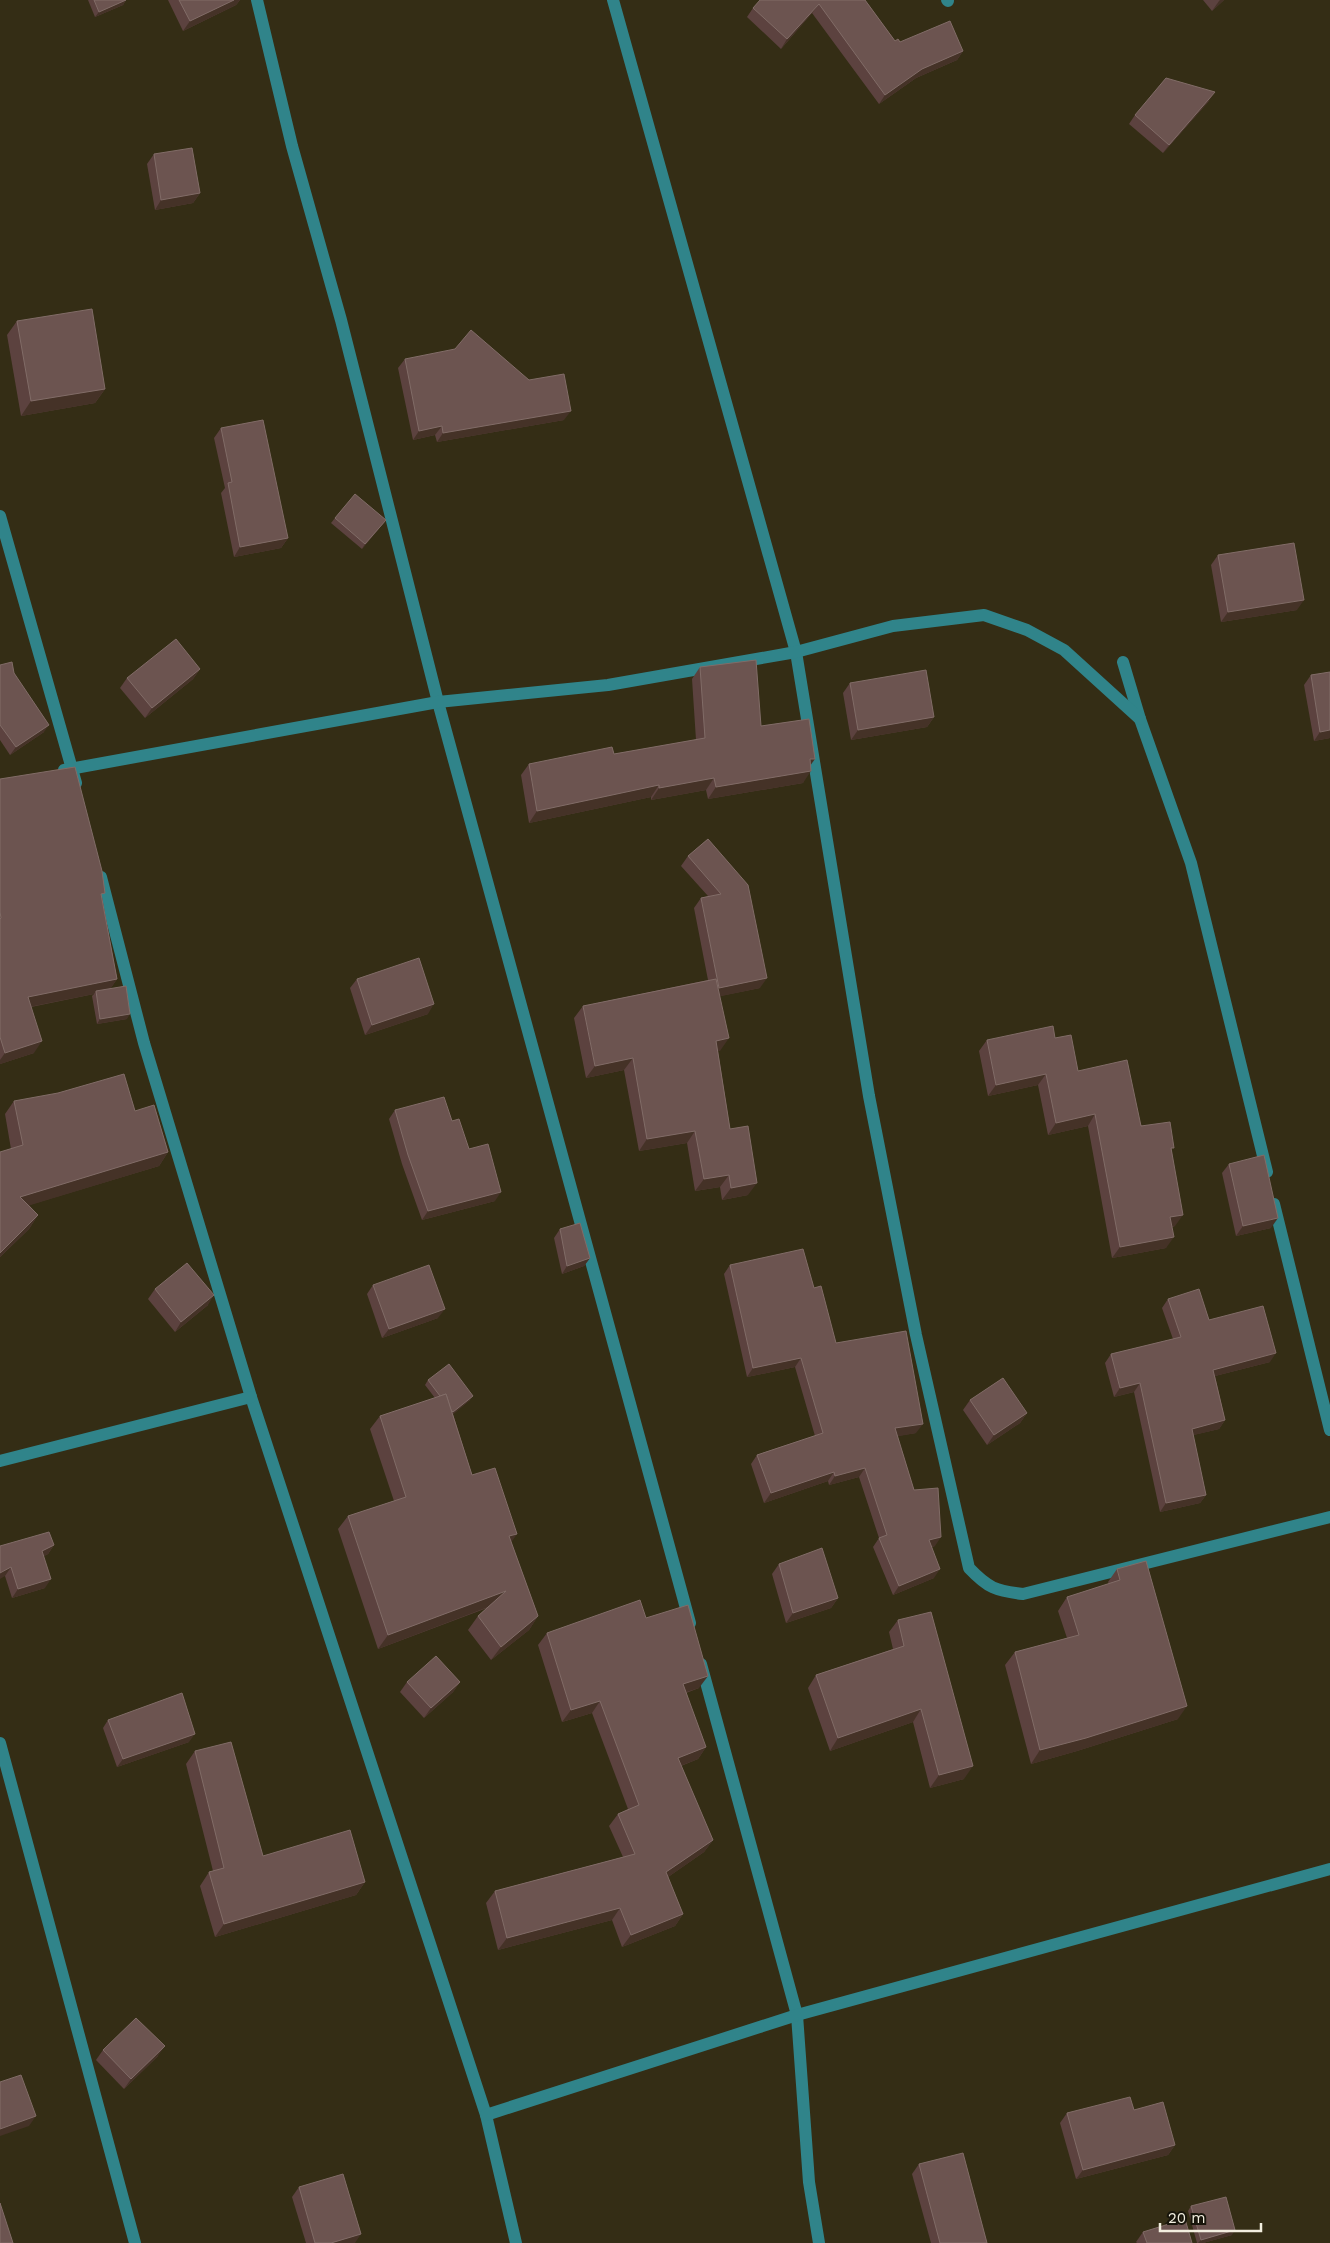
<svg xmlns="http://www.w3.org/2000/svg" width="1330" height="2243" font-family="'Work Sans',sans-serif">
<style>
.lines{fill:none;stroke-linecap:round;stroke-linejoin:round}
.minor{stroke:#30848a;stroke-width:12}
.wall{fill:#5c423f}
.shaded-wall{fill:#453227}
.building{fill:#6c5450;stroke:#816c67}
</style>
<rect width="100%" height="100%" fill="#342d15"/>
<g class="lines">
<g class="minor">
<path d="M257,0L292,146L341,320L438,702L690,1623"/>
<path d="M613,0L796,652L869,1096L916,1335L969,1568C988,1588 996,1591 1023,1594L1330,1517"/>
<path d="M947,0L948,1"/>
<path d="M0,516L76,783"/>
<path d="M1123,662L1140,719L1191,863L1267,1172"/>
<path d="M64,770L438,702L608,685L796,652L893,626L984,615L1027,630L1064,650L1140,719"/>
<path d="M101,877L144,1043L251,1397L486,2115L516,2243"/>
<path d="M1274,1204L1330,1430"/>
<path d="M0,1461L251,1397"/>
<path d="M701,1664L797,2015L809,2182L819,2243"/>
<path d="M0,1743L135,2243"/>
<path d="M486,2115L797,2015L1330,1869"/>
</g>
</g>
<g class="wall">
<path d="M88,0H126L123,5L95,17Z"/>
<path d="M168,0H240L236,5L183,31Z"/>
<path d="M865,0L895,41L900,42L963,51L957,60L916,78L879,104L812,13L781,49L747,17L753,8Z"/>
<path d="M1203,0H1224L1212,11Z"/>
<path d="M1209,101L1163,153L1129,124L1135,115Z"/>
<path d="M154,154L200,193L193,203L155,210L147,164Z"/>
<path d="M17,321L105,389L95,403L21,416L7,335Z"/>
<path d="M405,359L564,420L437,442L435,435L413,440L398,368Z"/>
<path d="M221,428L288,538L281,548L234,557L221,493L225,488L214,438Z"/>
<path d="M335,518L386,520L362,549L331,523Z"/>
<path d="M1218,555L1297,610L1221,622L1211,565Z"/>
<path d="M0,665L14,673L44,732L10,755L0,740Z"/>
<path d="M700,667L761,726L810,765L803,783L708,799L706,790L651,800V797L529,823L521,775L529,764L614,754L696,740L692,679Z"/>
<path d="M200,669L193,679L145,718L120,688L127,678Z"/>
<path d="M1311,675L1330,738L1314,741L1304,685Z"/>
<path d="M850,683L934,717L927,727L851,740L843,693Z"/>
<path d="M0,779L102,897L117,979L110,989L127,1019L97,1024L92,996L94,994L31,1007L34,1053L0,1064Z"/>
<path d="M708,839L760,988L720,996V1051H718L730,1129L748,1195L722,1200L720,1187L695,1191L687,1143L639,1151L624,1070L586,1078L574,1018L583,1006L708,980L694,908L701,898L708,896L681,866L688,856Z"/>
<path d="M357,979L428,1014L365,1035L350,988Z"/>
<path d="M1055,1038L1078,1071L1172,1151L1175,1226L1172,1227L1166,1248L1112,1258L1088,1126L1048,1135L1038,1085L988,1096L979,1051L987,1040Z"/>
<path d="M14,1101L135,1111L168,1152L159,1166L29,1205L38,1215L29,1229L0,1257V1152L11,1149L5,1114Z"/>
<path d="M395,1110L452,1121L469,1149L495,1201L422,1220L402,1164L389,1119Z"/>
<path d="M1229,1164L1271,1228L1236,1236L1222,1173Z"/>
<path d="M560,1229L590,1258L584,1266L562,1274L554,1238Z"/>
<path d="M730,1265L814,1288L836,1343L916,1433L897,1436L914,1490L935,1546L932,1547L934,1578L893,1595L873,1547L879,1538L859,1477L829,1485L828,1481L764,1503L751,1464L757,1455L815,1436L795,1367L747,1377L724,1274Z"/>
<path d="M373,1285L438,1318L382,1338L367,1294Z"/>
<path d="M155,1289L208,1305L175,1332L148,1299Z"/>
<path d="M1168,1299L1209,1320L1270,1362L1215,1376L1225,1420L1219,1429L1193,1435L1206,1495L1200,1503L1160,1512L1134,1392L1114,1397L1105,1363L1111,1354L1173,1339L1162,1308Z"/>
<path d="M428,1380L470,1400L453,1414L472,1475L511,1542L538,1616L529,1630L491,1660L468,1630L478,1616L487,1608L378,1649L338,1529L348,1516L394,1501L370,1429L380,1416L435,1398L425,1385Z"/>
<path d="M970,1400L1027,1413L1020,1423L987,1445L963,1410Z"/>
<path d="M54,1545L48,1554L44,1556L45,1588L12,1598L5,1576L0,1547Z"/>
<path d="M779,1564L838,1598L831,1608L786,1623L772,1574Z"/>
<path d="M1117,1569L1178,1719L1077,1751L1031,1764L1005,1665L1015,1652L1067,1638L1058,1611L1067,1597L1109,1584L1108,1582Z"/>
<path d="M646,1618L699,1688L686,1693L706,1747L698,1759L681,1766L713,1840L704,1852L668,1877L683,1914L675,1926L622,1947L612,1920L498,1950L486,1903L495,1891L623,1857L609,1826L618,1814L628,1809L592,1713L562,1722L538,1645L547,1633Z"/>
<path d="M898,1620L964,1779L930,1788L913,1722L830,1751L808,1688L816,1675L893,1649L889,1632Z"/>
<path d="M407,1682H460L453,1692L424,1718L400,1692Z"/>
<path d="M108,1720L189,1742L117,1767L103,1728Z"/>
<path d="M195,1751L263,1856L365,1882L356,1895L215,1937L200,1886L209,1872L213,1871L186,1764Z"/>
<path d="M103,2050L158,2056L124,2089L96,2060Z"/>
<path d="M1134,2110L1175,2145L1168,2155L1076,2179L1060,2123L1067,2113Z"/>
<path d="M919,2164L987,2243H931L912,2174Z"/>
<path d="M299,2187L355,2243H306L292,2197Z"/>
<path d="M1191,2206L1232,2235L1203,2243H1197L1188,2211Z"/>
<path d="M1143,2232L1192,2243H1137L1136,2242Z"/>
</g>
<g class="shaded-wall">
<path d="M126,0L123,5L95,17L99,12Z"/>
<path d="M234,0H240L236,5L183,31L190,21Z"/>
<path d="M1220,0H1224L1212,11L1219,1Z"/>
<path d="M819,4L812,13L781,49L787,39Z"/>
<path d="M963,51L957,60L916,78L879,104L885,95L922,69Z"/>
<path d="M1215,92L1209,101L1163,153L1169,145Z"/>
<path d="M200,193L193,203L155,210L161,200Z"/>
<path d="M105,389L95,403L21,416L31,401Z"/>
<path d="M571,411L564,420L437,442L443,433Z"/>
<path d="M442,426L435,435L413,440L419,431Z"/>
<path d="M386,520L382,525L362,549L365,544Z"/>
<path d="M288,538L281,548L234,557L240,547Z"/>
<path d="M1304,600L1297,610L1221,622L1228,612Z"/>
<path d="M200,669L193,679L145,718L152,708Z"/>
<path d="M934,717L927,727L851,740L858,730Z"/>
<path d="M49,725L44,732L10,755L16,747Z"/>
<path d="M1330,730V738L1314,741L1320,732Z"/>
<path d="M810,759H815L807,770Z"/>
<path d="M811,771L803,783L708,799L716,787Z"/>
<path d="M714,778L706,790L651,800L659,788Z"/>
<path d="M659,785L651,797L529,823L537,811Z"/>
<path d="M767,978L760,988L712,998L719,988Z"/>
<path d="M117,979L109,991H96L94,994L19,1009L28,997Z"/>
<path d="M434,1004L428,1014L365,1035L372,1025Z"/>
<path d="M130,1014L127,1019L97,1024L100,1019Z"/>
<path d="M729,1038L720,1051L707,1053L716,1041Z"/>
<path d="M42,1041L34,1053L0,1064V1060L5,1053Z"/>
<path d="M633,1058L624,1070L586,1078L595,1066Z"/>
<path d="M1046,1074L1038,1085L988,1096L996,1085Z"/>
<path d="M1095,1114L1088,1126L1048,1135L1056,1123Z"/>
<path d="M695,1131L687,1143L639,1151L647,1139Z"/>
<path d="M168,1152L159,1166L11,1211L20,1197Z"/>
<path d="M729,1175L720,1187L695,1191L704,1179Z"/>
<path d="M757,1183L748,1195L722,1200L731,1188Z"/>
<path d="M501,1192L495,1201L422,1220L428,1211Z"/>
<path d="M38,1215L29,1229L0,1257V1253Z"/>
<path d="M1183,1215L1175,1226L1163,1228L1170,1217Z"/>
<path d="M1278,1218L1271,1228L1236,1236L1243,1226Z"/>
<path d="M1174,1237L1166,1248L1112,1258L1120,1247Z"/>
<path d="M590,1258L584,1266L562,1274L567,1266Z"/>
<path d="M214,1295L208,1305L175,1332L181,1322Z"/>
<path d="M445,1309L438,1318L382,1338L389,1329Z"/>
<path d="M1276,1353L1270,1362L1207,1378L1213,1370Z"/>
<path d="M801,1358L795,1367L747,1377L753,1368Z"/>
<path d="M1140,1383L1134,1392L1114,1397L1120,1388Z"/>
<path d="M473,1396L470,1400L450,1417L453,1412Z"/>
<path d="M1027,1413L1020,1423L987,1445L994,1435Z"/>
<path d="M1225,1420L1219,1429L1186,1437L1192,1429Z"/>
<path d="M923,1424L916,1433L889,1438L895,1428Z"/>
<path d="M865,1468L859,1477L829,1485L835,1476Z"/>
<path d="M834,1472L828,1481L764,1503L771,1493Z"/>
<path d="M1206,1495L1200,1503L1160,1512L1166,1503Z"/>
<path d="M517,1534L508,1547L509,1536Z"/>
<path d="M941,1537L935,1546L922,1549L929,1540Z"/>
<path d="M54,1545L48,1554L36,1560L42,1551Z"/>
<path d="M11,1567L5,1576L0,1579V1573Z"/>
<path d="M940,1569L934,1578L893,1595L899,1586Z"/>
<path d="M51,1579L45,1588L12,1598L18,1589Z"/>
<path d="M506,1591L496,1604L378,1649L388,1635Z"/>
<path d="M838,1598L831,1608L786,1623L793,1613Z"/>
<path d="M538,1616L529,1630L491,1660L501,1647Z"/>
<path d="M708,1676L699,1688L674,1696L683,1684Z"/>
<path d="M460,1682L453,1692L424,1718L431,1708Z"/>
<path d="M600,1701L592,1713L562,1722L571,1710Z"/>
<path d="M1187,1706L1178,1719L1077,1751L1031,1764L1040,1750Z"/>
<path d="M921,1709L913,1722L830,1751L838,1738Z"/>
<path d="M195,1734L189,1742L117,1767L123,1759Z"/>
<path d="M706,1747L698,1759L670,1770L678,1758Z"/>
<path d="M973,1766L964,1779L930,1788L939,1775Z"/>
<path d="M713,1840L704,1852L658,1884L666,1872Z"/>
<path d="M365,1882L356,1895L215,1937L224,1924Z"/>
<path d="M620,1908L612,1920L498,1950L507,1938Z"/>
<path d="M683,1914L675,1926L622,1947L631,1935Z"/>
<path d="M165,2046L158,2056L124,2089L131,2079Z"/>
<path d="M36,2116L29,2126L0,2136V2129Z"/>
<path d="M1175,2145L1168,2155L1076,2179L1083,2170Z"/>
<path d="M1235,2230L1232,2235L1203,2243H1198L1201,2240Z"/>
<path d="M361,2234L355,2243H331Z"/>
</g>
<g class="building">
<path d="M94,0H126L99,12Z"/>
<path d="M179,0H234L190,21Z"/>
<path d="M760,0H865L895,41L898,39L900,42L950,21L963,51L922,69L885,95L819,4L787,39L753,8Z"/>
<path d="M1166,78L1215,92L1169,145L1135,115Z"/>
<path d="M192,148L200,193L161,200L154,154Z"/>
<path d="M92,309L105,389L31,401L17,321Z"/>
<path d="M471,330L529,380L564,374L571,411L443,433L442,426L419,431L405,359L455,349Z"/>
<path d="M263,420L288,538L240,547L228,483L232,482L221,428Z"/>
<path d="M355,494L386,520L365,544L335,518Z"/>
<path d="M1294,543L1304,600L1228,612L1218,555Z"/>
<path d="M176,639L200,669L152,708L127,678Z"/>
<path d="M756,660L761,726L809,719L815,759H810L811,771L716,787L714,778L659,788V785L537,811L529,764L612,747L614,754L705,738L700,667Z"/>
<path d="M12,662L14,673L49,725L16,747L0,725V665Z"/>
<path d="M926,670L934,717L858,730L850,683Z"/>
<path d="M1330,672V730L1320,732L1311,675Z"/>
<path d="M75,767L102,871L105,893L101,894L117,979L28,997L42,1041L5,1053L0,1037V919L1,918L0,912V779Z"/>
<path d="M708,839L748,885L767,978L719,988L701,898L721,894L688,856Z"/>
<path d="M419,958L434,1004L372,1025L357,979Z"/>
<path d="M716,979L729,1038L716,1041L730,1129L748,1126L757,1183L731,1188L729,1175L704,1179L695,1131L647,1139L633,1058L595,1066L583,1006Z"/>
<path d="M126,986L130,1014L100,1019L96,991Z"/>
<path d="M1053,1026L1055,1038L1071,1035L1078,1071L1127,1060L1141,1126L1170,1122L1174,1148H1171L1183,1215L1170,1217L1174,1237L1120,1247L1095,1114L1056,1123L1046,1074L996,1085L987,1040Z"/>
<path d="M124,1074L135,1111L154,1105L168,1152L20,1197L38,1215L0,1253V1152L23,1145L14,1101L58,1093Z"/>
<path d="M444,1097L452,1121L459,1119L469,1149L488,1144L501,1192L428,1211L408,1155L395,1110Z"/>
<path d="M1264,1155L1278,1218L1243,1226L1229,1164Z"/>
<path d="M580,1223L590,1258L567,1266L560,1229Z"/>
<path d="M803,1249L814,1288L821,1286L836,1343L906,1331L923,1424L895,1428L914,1490L938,1488L941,1537L929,1540L940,1569L899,1586L879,1538L887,1535L865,1468L835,1476L834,1472L771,1493L757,1455L823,1433L801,1358L753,1368L730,1265Z"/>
<path d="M187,1263L214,1295L181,1322L155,1289Z"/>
<path d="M429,1265L445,1309L389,1329L373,1285Z"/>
<path d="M1199,1289L1209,1320L1263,1306L1276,1353L1213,1370L1225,1420L1192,1429L1206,1495L1166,1503L1140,1383L1120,1388L1111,1354L1181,1337L1168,1299Z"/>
<path d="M449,1364L473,1396L453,1412L451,1410L446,1394L440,1396L428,1380Z"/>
<path d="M1003,1378L1027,1413L994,1435L970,1400Z"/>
<path d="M446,1394L472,1475L495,1468L517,1534L509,1536L538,1616L501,1647L478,1616L506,1591L388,1635L348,1516L406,1497L380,1416Z"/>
<path d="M49,1532L54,1545L42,1551L51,1579L18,1589L11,1567L0,1573V1546Z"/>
<path d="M822,1548L838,1598L793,1613L779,1564Z"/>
<path d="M1146,1561L1187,1706L1086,1738L1040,1750L1015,1652L1079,1635L1067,1597L1120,1580L1117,1569Z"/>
<path d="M640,1600L646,1618L688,1605L708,1676L683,1684L706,1747L678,1758L713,1840L666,1872L683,1914L631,1935L620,1908L507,1938L495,1891L635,1854L618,1814L639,1805L600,1701L571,1710L547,1633Z"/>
<path d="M931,1612L973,1766L939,1775L921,1709L838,1738L816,1675L904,1646L898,1620Z"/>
<path d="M436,1656L460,1682L431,1708L407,1682Z"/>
<path d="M182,1693L195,1734L123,1759L108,1720Z"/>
<path d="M231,1742L263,1856L350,1830L365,1882L224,1924L209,1872L224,1868L195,1751Z"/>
<path d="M136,2018L165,2046L131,2079L103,2050Z"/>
<path d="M21,2075L36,2116L0,2129V2082Z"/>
<path d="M1130,2097L1134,2110L1163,2102L1175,2145L1083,2170L1067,2113Z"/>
<path d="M963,2153L987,2243H940L919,2164Z"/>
<path d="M343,2174L361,2234L331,2243H315L299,2187Z"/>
<path d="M1226,2197L1235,2230L1201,2240L1191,2206Z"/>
<path d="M0,2203L13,2243H0Z"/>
<path d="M1185,2219L1192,2243H1147L1143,2232Z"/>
</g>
<path d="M1160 2223v8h101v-8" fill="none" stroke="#f2eedf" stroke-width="2.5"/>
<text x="1168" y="2223" font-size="15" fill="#f2eedf" stroke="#18150b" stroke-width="4" paint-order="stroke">20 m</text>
</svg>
